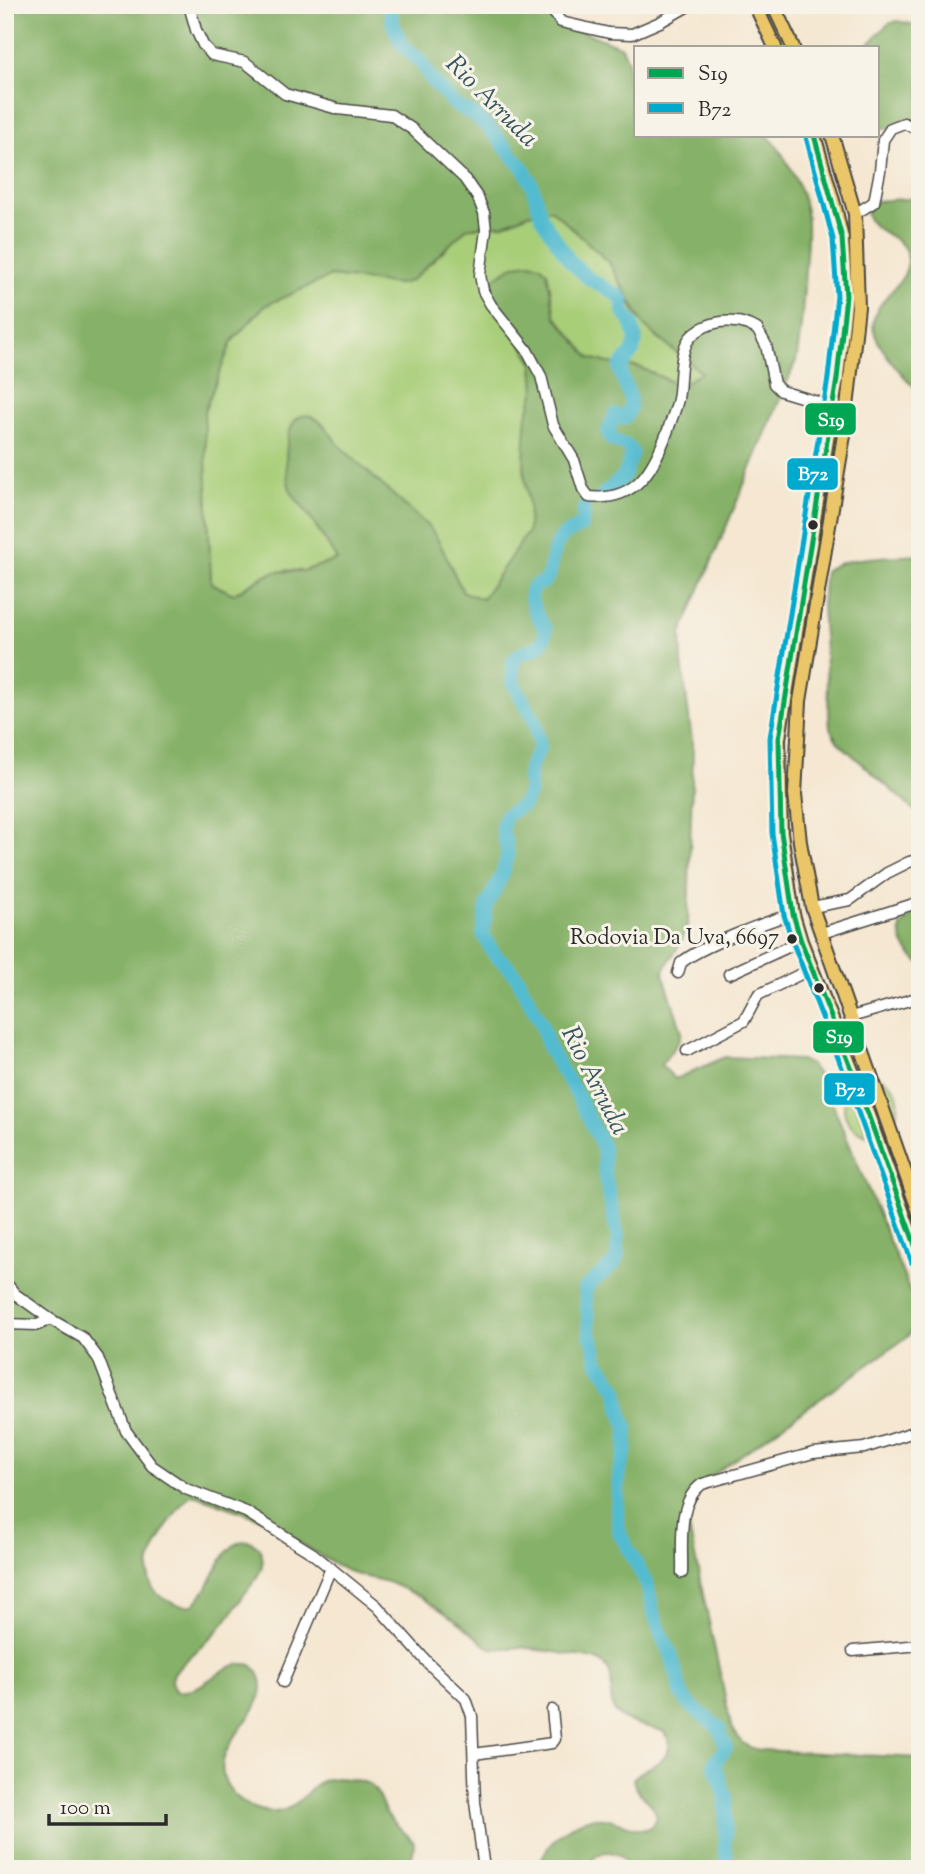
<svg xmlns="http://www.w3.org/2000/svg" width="925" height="1874" font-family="'Sorts Mill Goudy',serif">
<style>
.green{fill:#a8ce78;stroke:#6a7c52;stroke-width:2}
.forest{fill:#86b168;stroke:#586e4a;stroke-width:2;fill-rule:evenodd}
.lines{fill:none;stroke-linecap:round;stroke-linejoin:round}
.river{stroke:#53bbd0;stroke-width:14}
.minor-casing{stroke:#494744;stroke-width:13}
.major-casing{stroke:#494744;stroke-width:16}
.minor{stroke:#fff;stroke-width:10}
.major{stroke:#ebc669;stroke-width:12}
.bus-1-casing{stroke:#f7f3e8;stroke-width:10}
.bus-2-casing{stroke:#f7f3e8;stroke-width:10}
.bus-1{stroke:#00a651;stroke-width:5}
.bus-2{stroke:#00a9ce;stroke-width:5}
.bus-dot{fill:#2b2b2b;stroke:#f7f3e8;stroke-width:2.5}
.labels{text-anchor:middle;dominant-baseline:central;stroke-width:6;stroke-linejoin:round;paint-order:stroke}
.bus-label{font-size:22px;fill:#2b2b2b;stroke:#f7f3e8;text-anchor:end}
.water-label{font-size:26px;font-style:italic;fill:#37565d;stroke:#f7f3e8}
.line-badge{stroke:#f7f3e8;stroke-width:2.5}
.badge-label{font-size:19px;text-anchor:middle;font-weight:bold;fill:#fff}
</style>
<rect width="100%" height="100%" fill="#f7f3e8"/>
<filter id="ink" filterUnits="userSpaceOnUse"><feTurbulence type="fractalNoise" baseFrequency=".0143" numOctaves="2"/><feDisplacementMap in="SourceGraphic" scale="14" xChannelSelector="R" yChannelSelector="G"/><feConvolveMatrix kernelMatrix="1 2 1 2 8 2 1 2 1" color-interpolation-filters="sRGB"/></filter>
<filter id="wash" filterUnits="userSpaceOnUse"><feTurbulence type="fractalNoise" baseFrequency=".00686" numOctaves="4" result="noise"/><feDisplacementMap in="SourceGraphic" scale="28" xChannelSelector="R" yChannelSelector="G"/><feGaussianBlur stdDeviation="1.57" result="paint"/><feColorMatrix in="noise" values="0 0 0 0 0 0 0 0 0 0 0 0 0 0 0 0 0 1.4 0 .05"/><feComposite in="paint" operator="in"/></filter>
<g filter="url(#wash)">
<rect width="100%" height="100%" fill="#f5e7d1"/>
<g class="green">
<path d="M551,209L609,262L637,316L656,337L701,372L681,386L639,367L608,363L590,358L555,316L547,272L533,363L535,391L527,416L524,470L529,506L528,532L482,599L463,592L441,547L337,443L324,425L286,455L290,488L338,560L303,571L287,570L263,576L233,594L211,583L204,412L232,341L264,306L331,276L388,283L401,284L412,280L467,228L511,222L528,214Z"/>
<path d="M876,1076C898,1084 905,1103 892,1123Z"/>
<path d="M850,1088L867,1135C844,1127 838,1108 850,1088Z"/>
</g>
<g class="forest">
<path d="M5,5H517L622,47L628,61L627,75L636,135H767C785,153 801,185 806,211C809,230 806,251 805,270C803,301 802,331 796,361L681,634L682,662L693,749L688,921C683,948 672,951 663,973L682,1032L679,1041L661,1065L675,1079L725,1057L801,1060L811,1065L824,1083L910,1291C918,1312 922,1319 907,1337L696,1487L686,1514L731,1725C739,1741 743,1747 760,1750L920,1758V1869H629C619,1846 597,1847 587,1869H538C546,1840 578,1812 609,1819C621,1822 633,1831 646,1829C652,1827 654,1823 657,1818C655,1800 635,1796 633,1779C647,1763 666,1768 670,1743L664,1732C651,1726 629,1725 618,1715C600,1698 626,1673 595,1659L524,1647L493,1649L485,1645L460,1623L421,1597L388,1582L358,1575L337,1566L264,1520L192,1494C177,1506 151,1549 149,1569C147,1580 152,1591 162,1597C173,1604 180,1607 193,1605C213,1587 215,1562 232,1547C249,1531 268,1549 261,1569C257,1579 249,1588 243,1596C236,1607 229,1618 221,1627C207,1643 189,1656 174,1673L171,1682L175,1691C205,1696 222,1657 252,1665C292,1705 197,1743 229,1788C241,1805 269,1819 289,1808C314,1793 311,1774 348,1779C355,1780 363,1781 369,1784C378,1790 380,1801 385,1811C392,1823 405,1832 414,1842L413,1854L403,1869H5ZM551,209L609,262L645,327L701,372L680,386L639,367L608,363L590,358L555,316L547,272L540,265L530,263L515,265L494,278L490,290L493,300L533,362L535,390L527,416L525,439L524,470L529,506L528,532L482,599L463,592C454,575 445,551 435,535C426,522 412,512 401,502C381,484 361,466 342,448C331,438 326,423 313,417C281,405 284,473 290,489C294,499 303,506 309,515C319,530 328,545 337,560L303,571L273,572L233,594L211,583L204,412L232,341L264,306L331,276L388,283L401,284L412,280L467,228L482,225H502L528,214Z"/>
<path d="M897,21L920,26V128H878V47H866L888,24Z"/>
<path d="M920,198V393C905,378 879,351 874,331C867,299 915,285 907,254C901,234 873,235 866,213L876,201Z"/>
<path d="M920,555V816L837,741L830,728L822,606L825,571C845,555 894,557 920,555Z"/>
<path d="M920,909V964C907,952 899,943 901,926Z"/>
</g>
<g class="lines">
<g class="river">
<path d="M390,5L393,25L403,46L420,61L432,80L454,104L475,116L490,129L524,169L531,182L542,219L570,261L588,278L619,296L623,301V311L632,324L636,339L633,351L620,367C621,385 639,399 625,418L615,415L608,432L612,440L628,446L632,453L624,476L603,495"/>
<path d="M584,509L582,525C576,530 568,532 563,536C551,550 553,561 548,576C545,584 541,582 535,586C523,596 540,620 546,630C540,659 528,642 513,661V683L534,719L540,747L529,769V794L523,805L506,815L502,828L508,853L502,875L487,905L483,934L494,954L509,967L517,977L541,1023L550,1051L576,1093L603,1147L605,1176L618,1237L617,1258L614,1264L585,1288L590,1336L593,1339L597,1360L617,1390L621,1412L627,1428L626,1451L619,1474L617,1508L619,1532L647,1584L653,1611L661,1634L671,1654L682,1695L689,1704L719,1728L726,1748L714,1763L726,1797L725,1848L728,1869"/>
</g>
</g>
</g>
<g filter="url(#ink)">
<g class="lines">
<g class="minor-casing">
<g id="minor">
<path d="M189,5L196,30L203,45L212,55L245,62L285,94L338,109L391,115L412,129L464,178L478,198L484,213L486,230L480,275L483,291L491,305L527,350L541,376L553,425L574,460L583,489L589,497C637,502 654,468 668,430C671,420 676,409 678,399C681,383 679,366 684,350C689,329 716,319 736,322C743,322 750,326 757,329L766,345L774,384L781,391L831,406"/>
<path d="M548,5L561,22L609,33L632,34L660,22L690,5"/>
<path d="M855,214L874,202L880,171L883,140L891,128L904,123L920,131"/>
<path d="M812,907L850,900L887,873L909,862L920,859"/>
<path d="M822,933L920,902"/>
<path d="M678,973L681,963C697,948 770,920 793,914"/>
<path d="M729,974L801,941"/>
<path d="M851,1017L920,997"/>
<path d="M687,1051L744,1021L758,995L811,969"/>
<path d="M5,1282L15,1294L50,1319L83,1338L98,1358L126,1431L152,1466L186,1489L246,1512L312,1553L377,1606L428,1663L466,1699L472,1716L475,1802L484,1869"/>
<path d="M5,1324L38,1325L50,1319"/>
<path d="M682,1573C683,1544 676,1503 702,1484L813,1453L864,1448L920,1430"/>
<path d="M853,1651L920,1645"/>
<path d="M283,1682L331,1568"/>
<path d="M474,1754L552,1743L555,1739L552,1710"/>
</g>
</g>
<g class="major-casing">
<g id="major">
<path d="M755,5L775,47"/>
<path d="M773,5L793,47"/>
<path d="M814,135L836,211L842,238L846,296L837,379L779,739L781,832L793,914L801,941L852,1070L920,1260"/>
<path d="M832,135L855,214L858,307L844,435L800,701L795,794L800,842L812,907L920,1215"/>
</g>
</g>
<use href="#minor" class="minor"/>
<use href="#major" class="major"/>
<g class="bus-1-casing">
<path id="bus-1" d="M814,135L842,238L846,296L837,379L779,739L781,832L793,914L801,941L852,1070L920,1259"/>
</g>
<g class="bus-2-casing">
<path id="bus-2" d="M806,137L833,239L837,296L828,378L770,738L772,833L784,915L793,943L844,1073L912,1263"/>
</g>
<use href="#bus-1" class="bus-1"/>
<use href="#bus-2" class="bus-2"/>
</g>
</g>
<g class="bus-dot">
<circle cx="813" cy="525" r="6"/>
<circle cx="792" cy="939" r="6"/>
<circle cx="819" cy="988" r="6"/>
</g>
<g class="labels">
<g class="bus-label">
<text x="779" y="939">Rodovia Da Uva, 6697</text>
</g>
<g class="water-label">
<text transform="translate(491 102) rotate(45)">Rio Arruda</text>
<text transform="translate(594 1081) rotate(63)">Rio Arruda</text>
</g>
</g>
<g class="line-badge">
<rect x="804" y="402" width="53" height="34" rx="7" fill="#00a651"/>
<rect x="786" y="457" width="53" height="34" rx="7" fill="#00a9ce"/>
<rect x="812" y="1020" width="53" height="34" rx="7" fill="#00a651"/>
<rect x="823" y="1072" width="53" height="34" rx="7" fill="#00a9ce"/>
</g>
<g class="badge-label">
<text x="831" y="426">S19</text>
<text x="813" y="480">B72</text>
<text x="839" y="1043">S19</text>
<text x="850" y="1096">B72</text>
</g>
<rect width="925" height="1874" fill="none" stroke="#f7f3e8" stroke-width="28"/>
<rect x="634" y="46" width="245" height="91" fill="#f7f3e8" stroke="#a5a39c" stroke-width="2"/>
<rect x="648" y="68" width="35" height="10" fill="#00a651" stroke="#a5a39c" stroke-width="2"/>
<text x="698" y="80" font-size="21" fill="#2b2b2b">S19</text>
<rect x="648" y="103" width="35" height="10" fill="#00a9ce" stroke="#a5a39c" stroke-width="2"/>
<text x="698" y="116" font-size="21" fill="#2b2b2b">B72</text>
<path d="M49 1814v10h117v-10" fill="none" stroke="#2b2b2b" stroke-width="3.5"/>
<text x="60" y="1814" font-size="21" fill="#2b2b2b" stroke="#f7f3e8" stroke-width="5" paint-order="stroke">100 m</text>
</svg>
